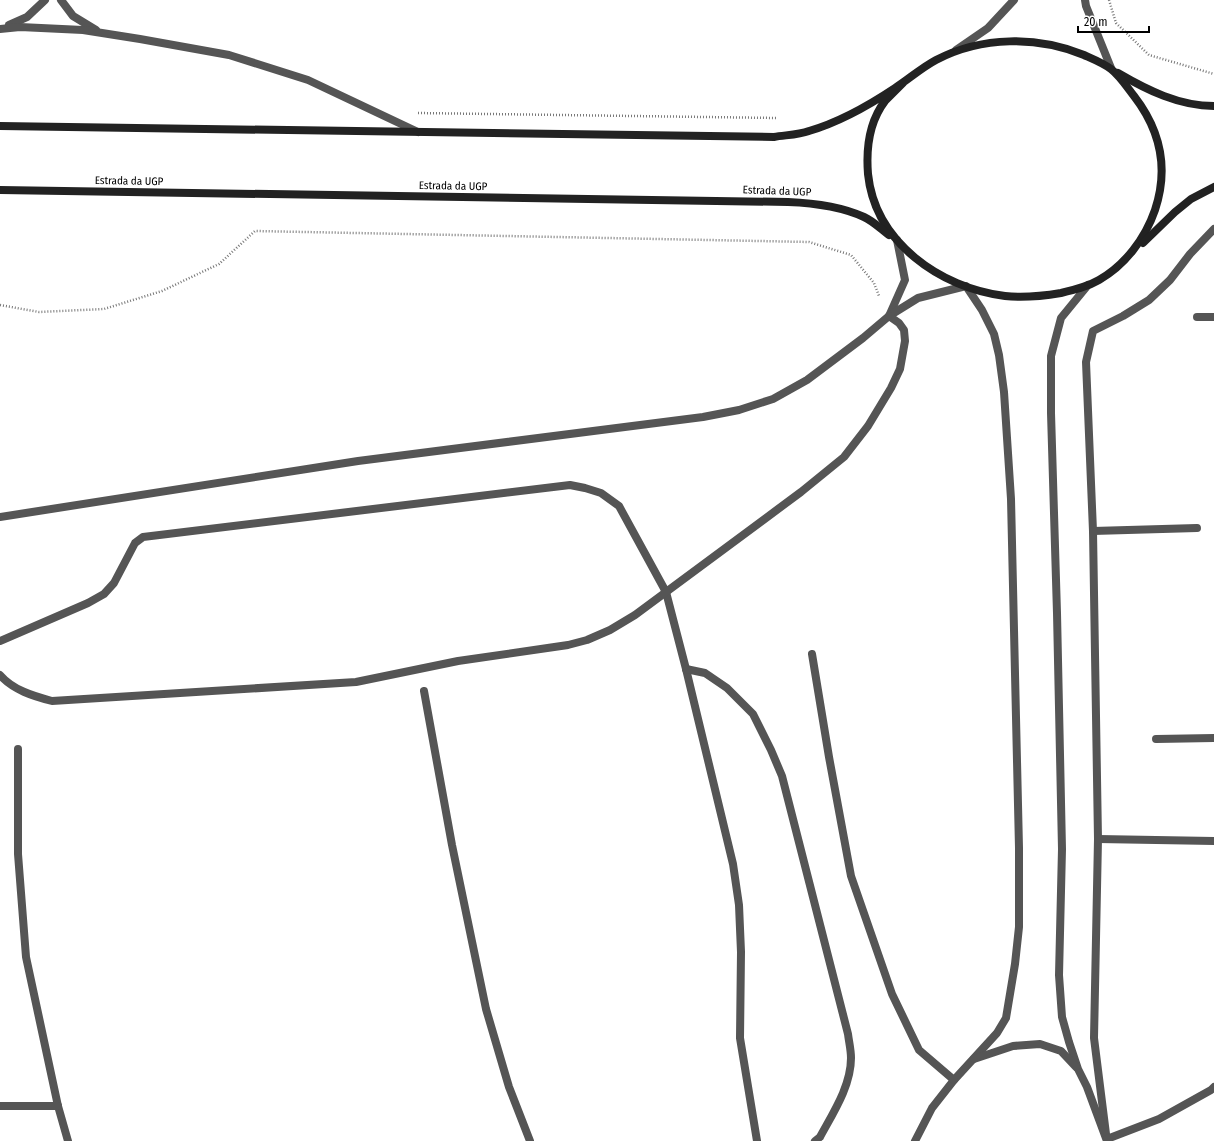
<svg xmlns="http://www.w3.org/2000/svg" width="1214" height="1141" font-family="'Fira Sans Condensed',sans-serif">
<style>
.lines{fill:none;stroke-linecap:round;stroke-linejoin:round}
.path{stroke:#777;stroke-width:2.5;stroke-dasharray:1 2;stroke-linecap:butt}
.service{stroke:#555;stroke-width:8}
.minor{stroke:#555;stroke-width:8}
.tertiary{stroke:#555;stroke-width:8}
.secondary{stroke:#222;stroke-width:8}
.labels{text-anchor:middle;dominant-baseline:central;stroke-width:3;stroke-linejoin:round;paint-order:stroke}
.street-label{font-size:11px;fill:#000;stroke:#fff}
</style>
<rect width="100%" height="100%" fill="#fff"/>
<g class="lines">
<g class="path">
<path d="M1109,0L1116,23L1149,55L1214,74"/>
<path d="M418,113L777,118"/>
<path d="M0,305L39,312L104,309L162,291L219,264L255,231L809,242L851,255L874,283L879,296"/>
</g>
<g class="service">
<path d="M61,0L73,16L96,30"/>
<path d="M9,25L27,17L45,0"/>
<path d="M0,29L20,27L83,30L140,39L229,55L308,80L418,132"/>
<path d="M1093,531L1197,528"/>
<path d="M666,592L686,669L733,864L739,905L741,952L740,1038L757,1141"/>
<path d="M686,669L705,673L727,688L753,714L771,750L782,776L848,1034C849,1042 851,1050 851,1058C851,1086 833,1113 820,1137L815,1141"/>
<path d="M1098,839L1214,841"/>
<path d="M1106,1134L1094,1038L1098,839L1093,531L1086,362L1093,331L1123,316L1149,300L1170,280L1190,254L1214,229"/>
</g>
<g class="minor">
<path d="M1088,285L1061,318L1051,356V413L1057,613L1062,849L1059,975L1062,1017L1069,1042L1078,1069L1087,1087L1107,1141"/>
<path d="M889,316L905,280L897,240"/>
<path d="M1197,317H1214"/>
<path d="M0,517L358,461L703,417L739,410L773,399L807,380L863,338L889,316L918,298L966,286L982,310L994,334L999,355L1004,392L1011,499L1019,848V927L1015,964L1006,1018L997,1033L954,1080L932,1108L915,1141"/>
<path d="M0,641L88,603L104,594L114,583L135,543L143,537L570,485L585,488L601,493L619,506L666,592"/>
<path d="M812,654L829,757L851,876L892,994L919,1050L954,1080"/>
<path d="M0,675C13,690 33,696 52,701L356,682L458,661L568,645L587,640L610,630L635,615L801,492L844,457L868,426L891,388L900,369L905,341L904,330L899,323L889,316"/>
<path d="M424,691L452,845L486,1009L509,1087L530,1141"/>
<path d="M1156,739L1214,738"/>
<path d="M18,749V854L26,957L58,1106L68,1141"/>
<path d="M974,1059L1013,1046L1040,1044L1061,1051L1076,1067"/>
<path d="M0,1106H58"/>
<path d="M1107,1139L1159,1119L1211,1090L1214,1087"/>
</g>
<g class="tertiary">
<path d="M1085,0L1086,6L1111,68"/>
<path d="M956,50L988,28L1014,0"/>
</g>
<g class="secondary">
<path d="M1118,73C1147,90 1179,106 1214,106"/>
<path d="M0,126L774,137C785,135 798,135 809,131C840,122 868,106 895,88C909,79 921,68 936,60C982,36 1037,36 1084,55C1093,59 1103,63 1111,69C1120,76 1127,87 1134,96C1161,131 1169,168 1155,210C1145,239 1125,265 1099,280C1087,287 1074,290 1061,293C1043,296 1023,298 1005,296C940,288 875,242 868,174C866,149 869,122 885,101C891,95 897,89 903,83"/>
<path d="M0,190L788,202C814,203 840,206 864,217C873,221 881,229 889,235"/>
<path d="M1143,243L1175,212L1191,199L1214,187"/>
</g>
</g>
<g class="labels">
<g class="street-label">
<text transform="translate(129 181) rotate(1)">Estrada da UGP</text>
<text transform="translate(453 186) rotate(1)">Estrada da UGP</text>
<text transform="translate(777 191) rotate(2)">Estrada da UGP</text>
</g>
</g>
<path d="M1078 26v6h71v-6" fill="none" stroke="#000000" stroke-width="2"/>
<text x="1084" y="26" font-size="12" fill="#000000" stroke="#ffffff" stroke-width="3" paint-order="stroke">20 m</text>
</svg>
